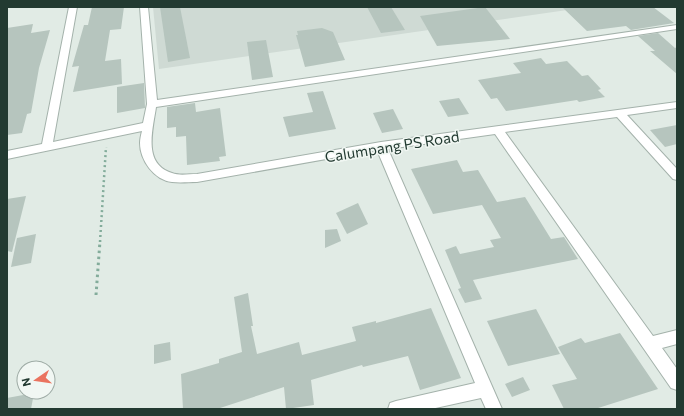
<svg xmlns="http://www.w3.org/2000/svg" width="684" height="416" font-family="Commissioner,sans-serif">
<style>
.built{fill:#cfdad4}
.building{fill:#b6c5be}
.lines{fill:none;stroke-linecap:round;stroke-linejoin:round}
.minor-casing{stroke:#a4b2ab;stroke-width:2}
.path-far1{stroke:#83ac9b;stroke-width:2.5;stroke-dasharray:2 3;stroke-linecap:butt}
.path{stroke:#83ac9b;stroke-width:3;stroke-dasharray:2.5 3.5;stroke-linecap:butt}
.minor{fill:#fff;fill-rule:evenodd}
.labels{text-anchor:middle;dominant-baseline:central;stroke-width:3;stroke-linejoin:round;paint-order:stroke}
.street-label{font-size:15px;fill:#223a31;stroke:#f1f7f3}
</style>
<rect width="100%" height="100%" fill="#e1ebe5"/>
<path class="built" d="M153,7H588L159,69Z"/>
<g class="building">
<path d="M92,7H124L121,29L110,30L105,61L121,59L122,84L73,92L79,66L72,67L84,25H88Z"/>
<path d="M160,7H180L190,58L168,62Z"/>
<path d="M367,7H391L405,30L381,33Z"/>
<path d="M485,7L510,39L437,46L420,16Z"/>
<path d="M562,7H653L674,23L631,30L626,26L587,31Z"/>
<path d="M33,24L31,33L50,30L39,68L31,113L27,114L22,133L7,135V28Z"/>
<path d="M322,28L333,32L345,60L305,67L296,35H298L297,31Z"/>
<path d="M658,33L675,48L677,47V74L650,51H655L638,36Z"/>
<path d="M266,40L273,77L252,80L247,42Z"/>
<path d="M541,58L546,64L567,61L582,76L588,75L601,89L598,90L605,97L579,102L577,100L506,111L497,98L491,99L478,80L521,73L513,63Z"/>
<path d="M144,83L145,108L117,113V87Z"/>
<path d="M323,91L336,129L289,137L283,117L313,112L307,93Z"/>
<path d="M459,98L469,114L448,117L439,101Z"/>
<path d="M195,103L196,112L220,108L226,156L219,157L220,161L187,165L186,136L176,137V127L167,128V107Z"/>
<path d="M393,109L403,129L382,133L373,113Z"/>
<path d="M677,125V144L665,147L650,130Z"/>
<path d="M457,160L463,172L478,170L497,202L525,197L551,239L564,237L578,259L473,280L482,299L465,303L458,289L461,288L445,250L456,246L460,254L494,247L490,240L501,238L482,205L433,214L411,169Z"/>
<path d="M26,196L12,252L7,251V199Z"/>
<path d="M358,203L368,224L347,234L336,213Z"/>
<path d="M337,229L341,241L325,248V230Z"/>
<path d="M36,234L31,263L11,267L17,238Z"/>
<path d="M248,293L253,326H251L257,354L299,342L302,355L356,341L352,327L376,321V323L431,308L461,378L420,390L408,356L363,367L362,365L311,380L314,405L286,409L284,387L217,409H183L181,374L219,363V359L242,352L234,297Z"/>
<path d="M536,309L560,354L508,366L487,321Z"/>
<path d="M620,333L658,389L595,409H564L552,385L577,379L558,347L581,338L585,343Z"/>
<path d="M170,342L171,360L154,364V345Z"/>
<path d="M523,377L530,390L512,397L505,384Z"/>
<path d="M34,393L31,409H7V398Z"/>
</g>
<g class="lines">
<g class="minor-casing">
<path id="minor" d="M69,7H77L53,142L143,123L147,104L140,7H148L157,100L677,25V29L156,107C153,129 142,164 172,173C179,176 189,174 197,174L381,142L677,102V108L627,115L677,169V180L673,179L617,117L505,132L653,336L677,330V344L662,348L677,369V390L671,388L495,134L388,149L502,409H486L481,398L431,409H388L390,403L396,401L475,383L377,150L197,182C189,182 180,183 172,182C154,180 140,160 140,143C140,139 141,135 142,131L7,159V151L42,144Z"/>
</g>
<path class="path-far1" d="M100,242L106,147"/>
<path class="path" d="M96,295L100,241"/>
<use href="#minor" class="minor"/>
</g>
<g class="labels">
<g class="street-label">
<text transform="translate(392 146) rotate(-9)">Calumpang PS Road</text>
</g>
</g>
<rect width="684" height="416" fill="none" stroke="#223a31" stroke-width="16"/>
<g transform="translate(36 380) rotate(257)"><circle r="19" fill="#f1f7f3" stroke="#9eaba5"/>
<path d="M0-3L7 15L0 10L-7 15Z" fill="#ea735f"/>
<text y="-6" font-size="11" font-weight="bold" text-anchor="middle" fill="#223a31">N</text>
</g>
</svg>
